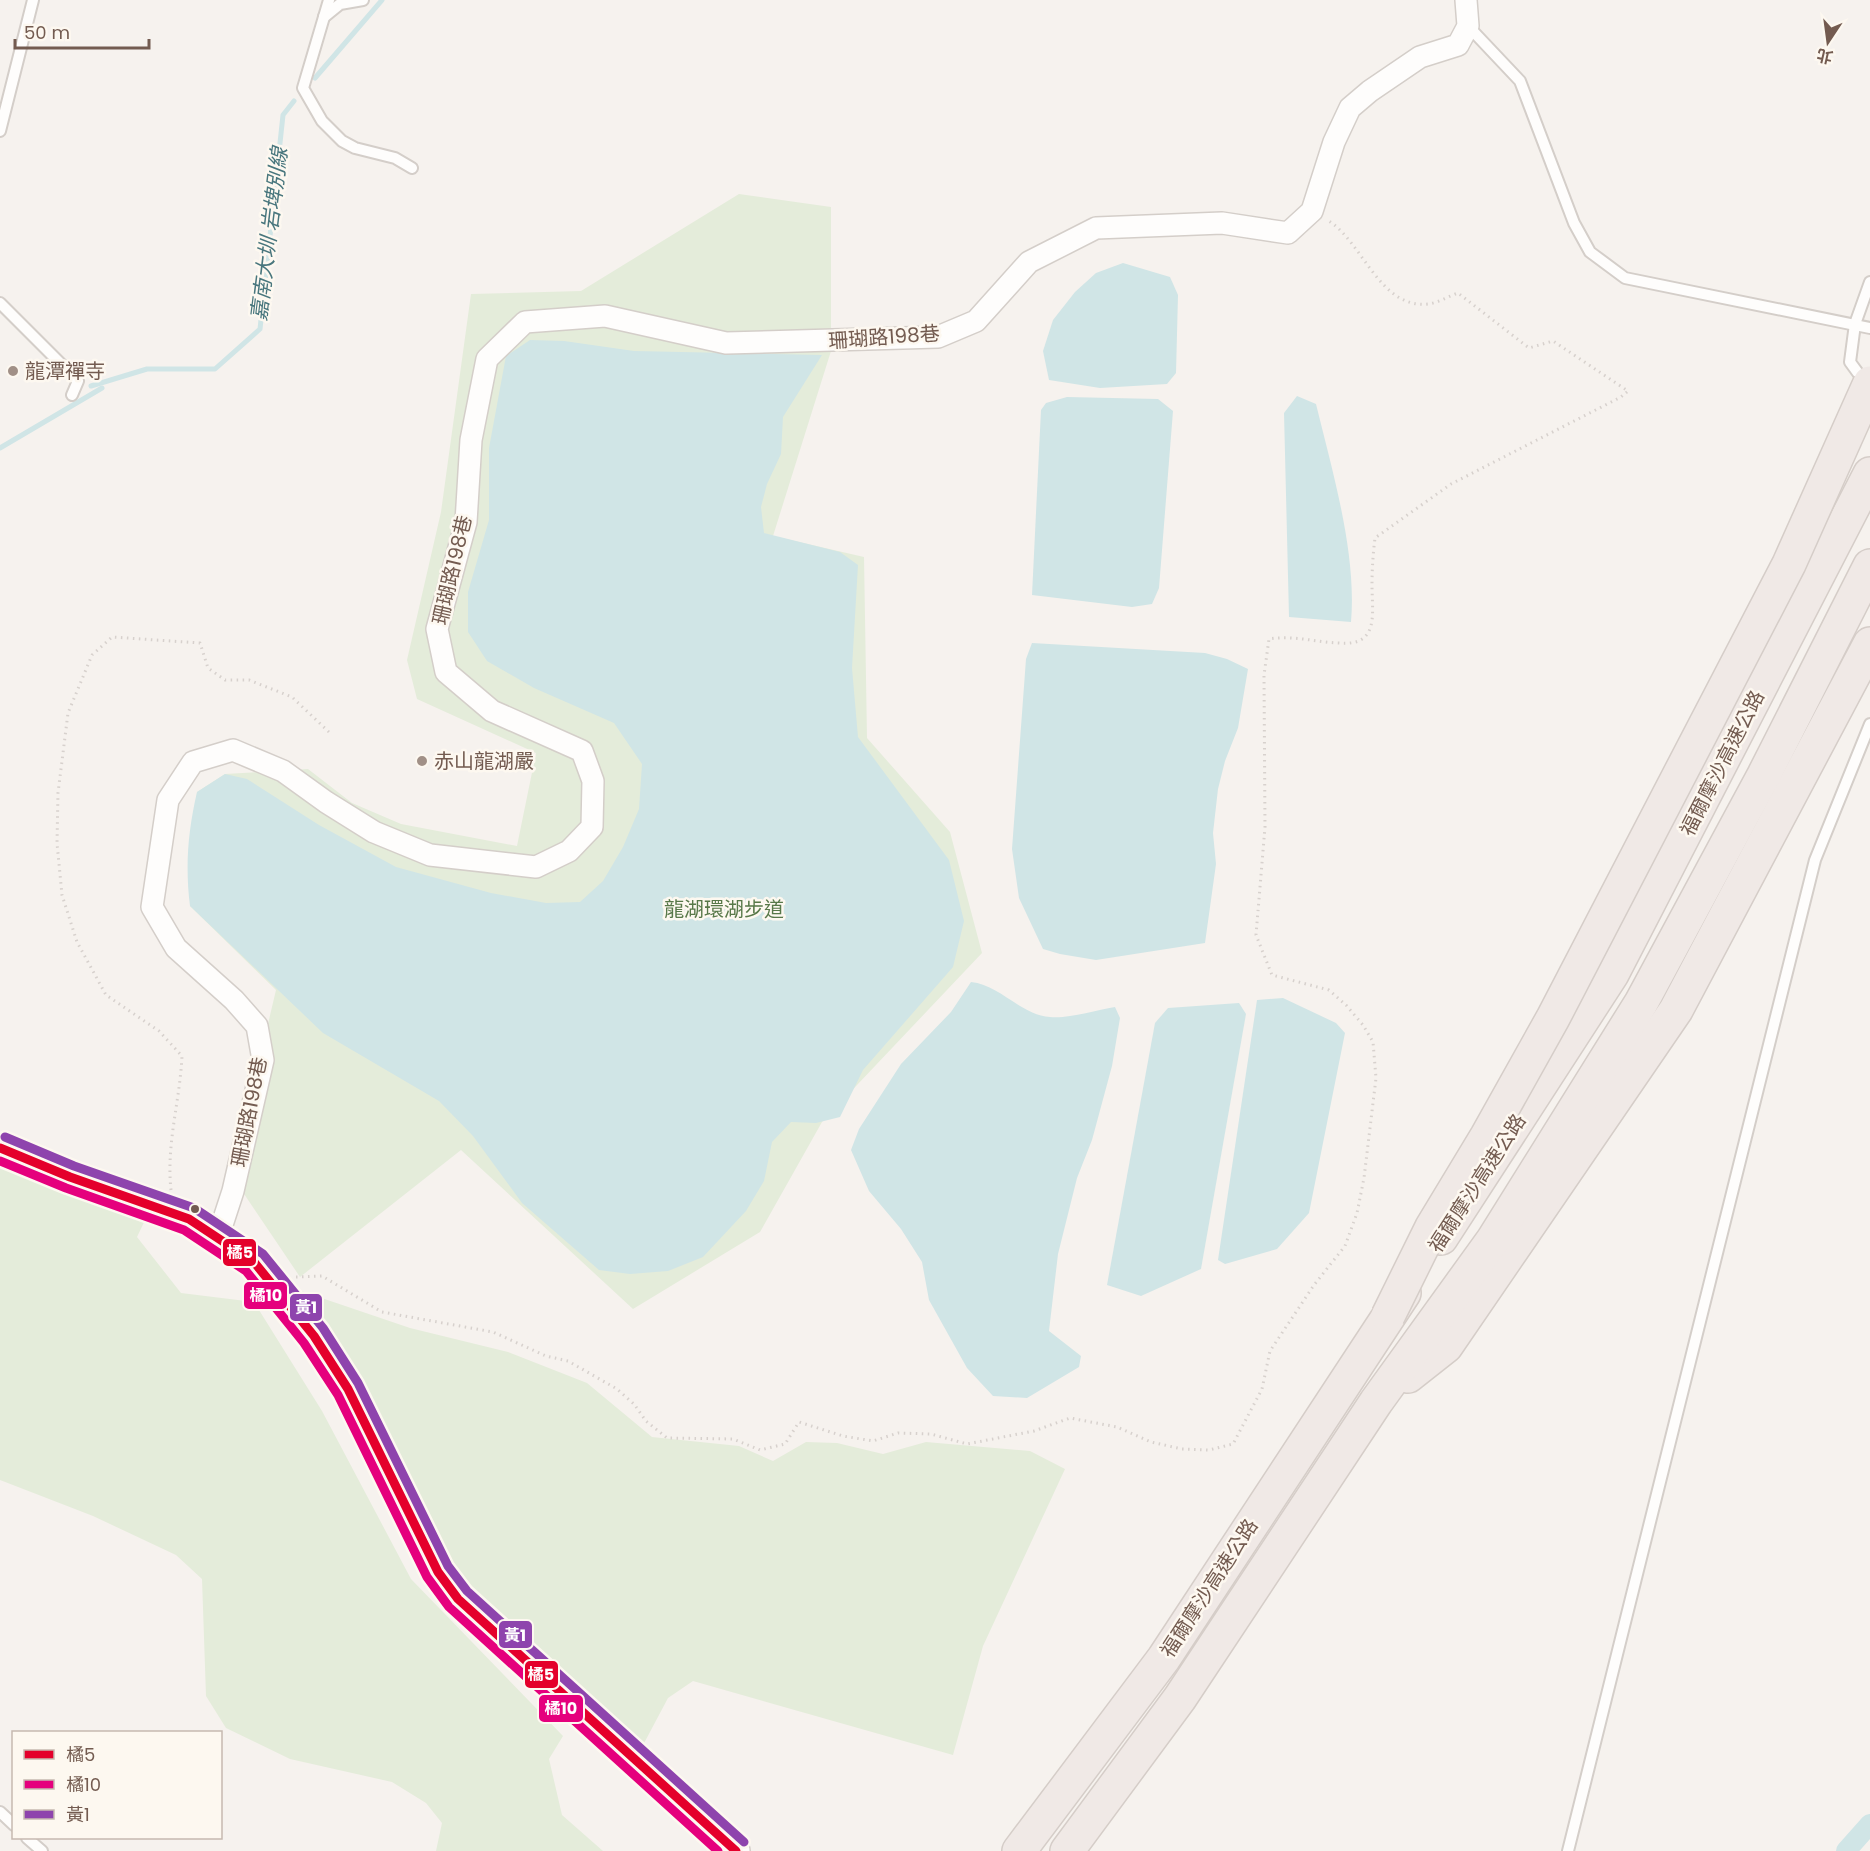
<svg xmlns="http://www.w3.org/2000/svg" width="1870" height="1851" font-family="Poppins,'Noto Sans TC',sans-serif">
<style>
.green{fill:#e4ecda}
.water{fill:#d0e5e6}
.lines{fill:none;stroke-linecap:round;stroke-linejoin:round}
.stream{stroke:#d0e5e6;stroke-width:5}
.canal{stroke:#d0e5e6;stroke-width:20}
.service-casing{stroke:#d4cec9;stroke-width:14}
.minor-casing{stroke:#d4cec9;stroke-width:24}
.tertiary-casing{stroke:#d4cec9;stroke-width:30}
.motorway-casing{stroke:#d5cdc8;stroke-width:36}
.path{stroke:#d7d1cd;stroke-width:3;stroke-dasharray:1.5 4.5;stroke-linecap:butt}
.service{stroke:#fefdfc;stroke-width:10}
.minor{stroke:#fefdfc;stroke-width:21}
.tertiary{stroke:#fefdfc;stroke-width:27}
.motorway{stroke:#f0e9e6;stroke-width:33}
.motorway-bridge-casing{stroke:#d5cdc8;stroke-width:36;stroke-linecap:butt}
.motorway-bridge{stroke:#f0e9e6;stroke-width:33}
.bus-1-casing{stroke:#fdf8f0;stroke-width:14}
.bus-2-casing{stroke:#fdf8f0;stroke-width:14}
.bus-3-casing{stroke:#fdf8f0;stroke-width:14}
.bus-1{stroke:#e4002b;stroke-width:9}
.bus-2{stroke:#e5007d;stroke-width:9}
.bus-3{stroke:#8e44ad;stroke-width:9}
.poi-dot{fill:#a19087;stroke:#fdf8f0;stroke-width:2}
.bus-dot{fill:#735b50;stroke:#fdf8f0;stroke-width:2}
.labels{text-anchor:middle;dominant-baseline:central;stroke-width:5;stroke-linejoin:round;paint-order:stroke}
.street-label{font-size:20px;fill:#735b50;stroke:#fdf8f0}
.poi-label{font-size:20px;fill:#735b50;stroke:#fdf8f0;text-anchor:start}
.park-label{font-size:20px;fill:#587849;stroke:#fdf8f0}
.water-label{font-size:21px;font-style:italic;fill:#48767d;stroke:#fdf8f0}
.line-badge{stroke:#fdf8f0;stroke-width:2}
.badge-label{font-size:16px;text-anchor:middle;font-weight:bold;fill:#fff}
</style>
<rect width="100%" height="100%" fill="#f6f2ee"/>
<g class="green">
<path d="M739,194L831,207V351L773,536L864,557L867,738L950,832L982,953L822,1122L760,1232L633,1309L461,1150L300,1277L232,1176L276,990L190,906L197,792L225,774L308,769L352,803L401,824L517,846L536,753L417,699L407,660L441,512L471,294L581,291Z"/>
<path d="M0,1167L17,1175L148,1214L137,1237L181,1293L254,1302L322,1411L411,1579L563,1736L549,1759L562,1815L603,1851H436L442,1823L426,1803L392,1782L290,1759L226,1728L206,1696L202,1579L176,1555L93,1516L0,1480Z"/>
<path d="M301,1291L410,1328L508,1352L587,1383L652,1437L739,1446L773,1461L806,1442L837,1443L883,1454L926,1442L1030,1451L1065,1469L983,1646L953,1755L693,1681L668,1698L642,1747L459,1577L424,1525L378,1430L357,1371L325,1335Z"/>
</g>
<g class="water">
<path d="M1123,263L1170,277L1178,295L1176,373L1167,384L1100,388L1049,380L1043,351L1053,320L1075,292L1096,273Z"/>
<path d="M530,340L564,341L634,351L822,355L783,417L781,454L767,484L761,507L764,533L840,552L858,565L852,668L858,737L949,860L964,921L953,967L863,1070L840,1117L816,1123L791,1122L772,1142L764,1181L746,1211L703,1257L668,1271L630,1274L599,1270L522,1203L473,1136L439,1101L323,1033L190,906C185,866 188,831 197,792L225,774L247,779L319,825L396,867L491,893L546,903L580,902L603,881L623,847L639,809L642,764L614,723L534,688L487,661L468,632V592L489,520V448L506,356Z"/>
<path d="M1297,396L1316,404C1332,470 1357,553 1351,622L1289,617L1284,413Z"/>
<path d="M1067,397L1158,399L1173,411L1159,588L1152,604L1132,607L1032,595L1041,410L1046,403Z"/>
<path d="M1032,643L1205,653L1227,659L1248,669L1238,728L1225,761L1218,789L1213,833L1216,864L1205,943L1096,960L1060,954L1043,949L1019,898L1012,849L1026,659Z"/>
<path d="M971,982C1000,985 1021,1015 1050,1017C1068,1019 1096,1010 1115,1007L1120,1018L1112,1066L1092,1140L1077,1178L1058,1254L1049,1331L1081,1356L1079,1367L1027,1398L993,1396L967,1368L929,1300L922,1262L901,1229L869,1191L851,1150L859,1129L901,1064L951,1012Z"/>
<path d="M1283,998L1336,1023L1345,1033L1309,1213L1277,1249L1225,1264L1218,1260L1257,1000Z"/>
<path d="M1239,1003L1246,1014L1201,1269L1141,1296L1107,1285L1155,1023L1168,1008Z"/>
</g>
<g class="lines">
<g class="stream">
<path d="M315,78L382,0"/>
<path d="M91,386L147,369H215L260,329L283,115L294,101"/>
<path d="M0,448L102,388"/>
</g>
<path class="canal" d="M1846,1851L1870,1824"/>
<g class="service-casing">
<g id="service">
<path d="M329,0L303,88L322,121L342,141L355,148L395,158L412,168"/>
<path d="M324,17L340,4L363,0"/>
<path d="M1468,26L1520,81L1574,223L1590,252L1625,278L1870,328"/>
<path d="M0,131L33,0"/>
<path d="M0,303L78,381L72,395"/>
<path d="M1866,384L1850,362L1855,324L1870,282"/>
<path d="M0,1812L14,1825"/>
<path d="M27,1838L42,1851"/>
<path d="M1568,1851L1815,860L1870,724"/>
</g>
</g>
<g class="minor-casing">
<path id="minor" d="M218,1237L233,1191L263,1060L257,1026L234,1000L176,948L152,907L168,800L193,762L233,750L283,771L326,802L374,832L430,855L536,867L569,851L592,827L593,781L582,751L492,711L446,672L437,629L466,522L471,440L487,359L525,322L605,316L726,343L938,337L976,321L1029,262L1096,228L1222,223L1288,233L1312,211L1334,142L1350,108L1370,91L1420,57L1458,45L1468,26L1466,0"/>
</g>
<g class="tertiary-casing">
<path id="tertiary" d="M0,1148L70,1177L189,1219L254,1262L314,1336L348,1389L438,1572L458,1599L490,1630L736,1851"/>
</g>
<g class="motorway-casing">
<g id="motorway">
<path d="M1441,1238L1612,974L1870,474"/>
<path d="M1408,1376L1446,1346L1676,1010L1870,644"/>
<path d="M1019,1851L1164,1658L1404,1293"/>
<path d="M1067,1851L1180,1698L1376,1402L1493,1240L1641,1003L1764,775L1870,566"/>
</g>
</g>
<g class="path">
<path d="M171,1190C166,1144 180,1101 182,1056L159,1031L106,995L77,942L62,895L57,843L58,793L68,713L92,655L112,637L200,643L208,668L225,680H249L292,697L330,733"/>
<path d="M296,1277L322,1276L382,1312L493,1332L546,1356L568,1361L617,1389L634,1404L646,1421L667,1438L733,1439L760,1450L785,1444L799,1422L843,1436L873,1441L898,1433L931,1434L967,1444L1034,1431L1070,1418L1117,1427L1151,1442L1182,1449L1209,1450L1233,1444L1262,1389L1270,1351L1314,1285L1345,1246L1357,1213L1364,1178L1376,1078L1373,1042L1363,1025L1346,1005L1329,990L1272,975L1256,935L1265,827L1264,675L1269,639C1293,635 1315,642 1338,643C1380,647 1372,614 1372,585C1372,569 1373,554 1375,538L1451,484L1621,397L1628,391L1553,341L1529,348L1458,293C1449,296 1438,303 1428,304C1380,309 1363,243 1329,221"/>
</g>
<use href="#service" class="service"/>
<use href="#minor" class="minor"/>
<use href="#tertiary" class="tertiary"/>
<use href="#motorway" class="motorway"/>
<g class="motorway-bridge-casing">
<path id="motorway-bridge" d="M1388,1316L1432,1227L1487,1136L1553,1018L1789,564L1870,383"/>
</g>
<use href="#motorway-bridge" class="motorway-bridge"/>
<g class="bus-1-casing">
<path id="bus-1" d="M0,1148L70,1177L189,1219L254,1262L314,1336L348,1389L438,1572L458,1599L736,1851"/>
</g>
<g class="bus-2-casing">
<path id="bus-2" d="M0,1161L66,1188L184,1230L246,1271L304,1343L338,1395L427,1577L449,1607L718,1851"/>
</g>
<g class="bus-3-casing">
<path id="bus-3" d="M5,1137L74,1166L194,1208L263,1254L323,1328L358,1383L448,1566L467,1591L744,1842"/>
</g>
<use href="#bus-1" class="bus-1"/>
<use href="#bus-2" class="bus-2"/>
<use href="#bus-3" class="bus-3"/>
</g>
<g class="poi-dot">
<circle cx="13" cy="371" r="6"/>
<circle cx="422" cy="761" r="6"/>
</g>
<circle class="bus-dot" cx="195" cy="1209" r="5"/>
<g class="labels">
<g class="street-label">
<text transform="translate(884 337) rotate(-4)">珊瑚路198巷</text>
<text transform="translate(452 570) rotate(-77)">珊瑚路198巷</text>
<text transform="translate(1722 763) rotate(-63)">福爾摩沙高速公路</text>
<text transform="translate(249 1112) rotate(-79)">珊瑚路198巷</text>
<text transform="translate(1477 1183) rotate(-57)">福爾摩沙高速公路</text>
<text transform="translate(1209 1588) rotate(-57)">福爾摩沙高速公路</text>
</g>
<g class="poi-label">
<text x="25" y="371">龍潭禪寺</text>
<text x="434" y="761">赤山龍湖嚴</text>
</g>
<g class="park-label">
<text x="724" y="909">龍湖環湖步道</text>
</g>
<g class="water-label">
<text transform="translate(269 234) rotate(-83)">嘉南大圳 岩埤別線</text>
</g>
</g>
<g class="line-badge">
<rect x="222" y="1238" width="35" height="29" rx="6" fill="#e4002b"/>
<rect x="243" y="1281" width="45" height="29" rx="6" fill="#e5007d"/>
<rect x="289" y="1293" width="34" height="29" rx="6" fill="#8e44ad"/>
<rect x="498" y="1620" width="35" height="29" rx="6" fill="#8e44ad"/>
<rect x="524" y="1660" width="35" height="29" rx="6" fill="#e4002b"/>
<rect x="538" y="1694" width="46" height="29" rx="6" fill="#e5007d"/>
</g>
<g class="badge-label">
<text x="240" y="1258">橘5</text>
<text x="266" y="1301">橘10</text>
<text x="306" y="1313">黃1</text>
<text x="515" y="1641">黃1</text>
<text x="541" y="1680">橘5</text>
<text x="561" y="1714">橘10</text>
</g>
<rect x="12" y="1731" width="210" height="108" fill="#fdf8f0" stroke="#c6b9b0" stroke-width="1.5"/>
<rect x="24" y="1750" width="30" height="9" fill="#e4002b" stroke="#c6b9b0" stroke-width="1.5"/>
<text x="66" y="1761" font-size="18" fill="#735b50">橘5</text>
<rect x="24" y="1780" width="30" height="9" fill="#e5007d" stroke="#c6b9b0" stroke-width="1.5"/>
<text x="66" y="1791" font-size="18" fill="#735b50">橘10</text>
<rect x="24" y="1810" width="30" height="9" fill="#8e44ad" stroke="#c6b9b0" stroke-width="1.5"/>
<text x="66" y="1821" font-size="18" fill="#735b50">黃1</text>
<g transform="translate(1828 42) rotate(193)" stroke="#fdf8f0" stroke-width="4.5" paint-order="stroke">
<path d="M0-4.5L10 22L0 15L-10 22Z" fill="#735b50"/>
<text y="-9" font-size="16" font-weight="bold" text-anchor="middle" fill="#735b50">北</text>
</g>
<path d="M15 39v9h134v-9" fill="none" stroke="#735b50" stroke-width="3"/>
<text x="24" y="39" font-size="18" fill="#735b50" stroke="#fdf8f0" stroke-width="4.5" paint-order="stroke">50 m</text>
</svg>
